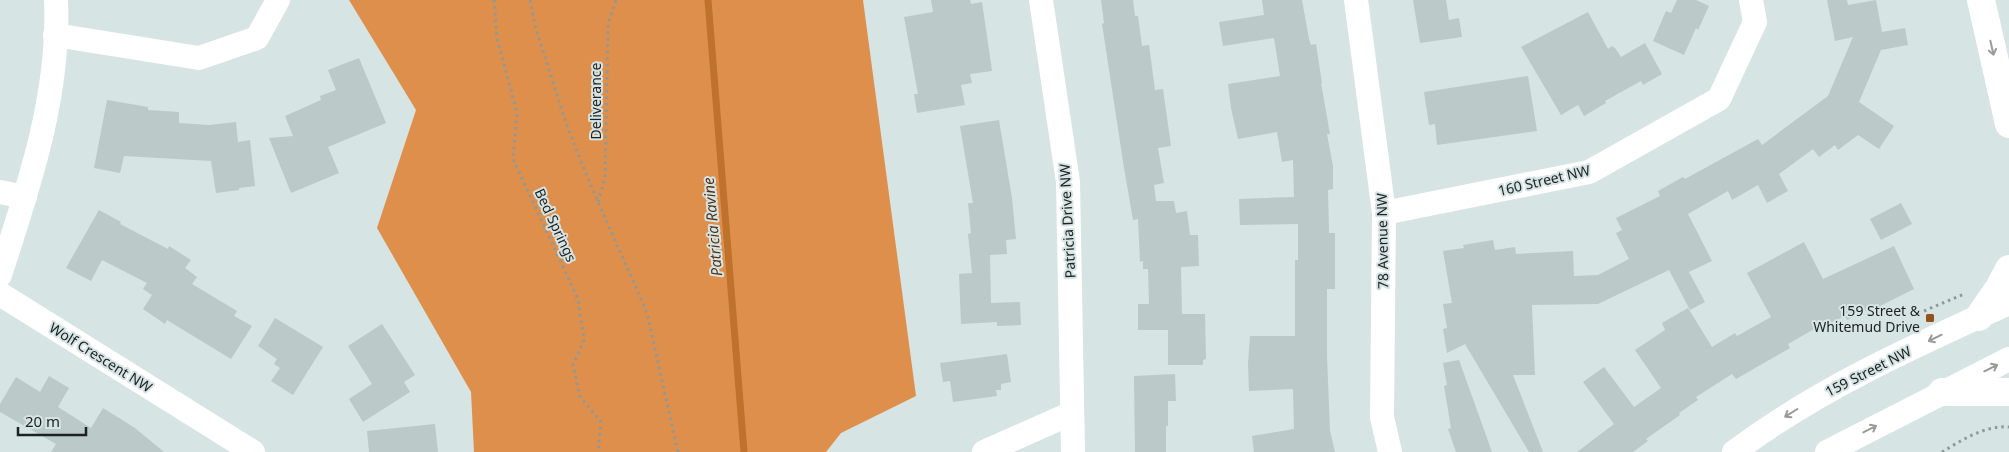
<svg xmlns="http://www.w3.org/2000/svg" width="2009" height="452" font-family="'Noto Sans',sans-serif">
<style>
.forest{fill:#df8f4c}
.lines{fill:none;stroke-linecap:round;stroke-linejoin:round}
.stream{stroke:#bf722c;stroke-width:7}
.building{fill:#bbc9c8}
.path{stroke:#8e9998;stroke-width:3;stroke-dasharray:2.5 4;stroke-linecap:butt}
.minor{stroke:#fff;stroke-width:24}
.highway{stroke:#fff;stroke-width:28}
.oneway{stroke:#999b9b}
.poi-dot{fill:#915319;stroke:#d6e4e3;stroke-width:2}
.labels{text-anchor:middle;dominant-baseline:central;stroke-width:4;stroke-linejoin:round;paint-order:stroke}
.street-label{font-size:14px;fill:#1c2121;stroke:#d6e4e3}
.poi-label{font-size:14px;fill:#1c2121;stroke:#d6e4e3;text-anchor:end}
.water-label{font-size:15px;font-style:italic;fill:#523116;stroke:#d6e4e3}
</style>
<rect width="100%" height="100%" fill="#d6e4e3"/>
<path class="forest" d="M349,0H863L916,396L841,433L826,452H474L471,392L377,228L416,110Z"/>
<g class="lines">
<path class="stream" d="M708,0L744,452"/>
</g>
<g class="building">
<path d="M931,0H970L971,4L982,2L992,71L970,74L972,83L961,85L965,105L917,113L914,94H918L904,17L933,12Z"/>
<path d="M1101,0H1133L1135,16H1138L1142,46L1149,45L1155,90L1163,89L1171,146L1158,148L1164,183L1154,185L1156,201H1174L1176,213L1187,211L1190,235H1198L1199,266L1181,267L1182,314H1205L1206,359L1203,360V365H1168V330H1138V304H1149L1148,269H1143V261L1140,262L1138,219L1133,220L1124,168L1102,24L1104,23Z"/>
<path d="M1262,0H1302L1309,39L1311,45L1316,44L1322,83H1321L1330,134H1327L1333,166V189L1328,190L1329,233H1335V289H1327V356L1330,431L1335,452H1254L1252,436L1294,429L1293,389L1249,391L1248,364L1250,336H1295V260H1298V224L1240,225L1239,199L1294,197L1293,160L1282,162L1277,132L1238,139L1231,108L1228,84L1280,76L1274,38L1223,46L1219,22L1264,15Z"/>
<path d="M1413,0H1446L1449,20L1459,18L1462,37L1420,43Z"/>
<path d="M1677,0H1696L1709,6L1698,30L1696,28L1684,55L1653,41L1666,11L1671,13Z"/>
<path d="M1827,0H1847L1848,5L1876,0L1882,32L1905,28L1908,45L1881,50L1859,102L1894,126L1879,149L1858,135L1838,150L1835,145L1819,157L1813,149L1779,174L1788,191L1767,203L1758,185L1732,200L1728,191L1688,214L1712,261L1689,272L1705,302L1690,310L1669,270L1598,304L1532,305L1535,375H1513L1543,452H1529L1465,344L1447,353L1443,329L1447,328L1443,304L1452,303L1443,251L1464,248L1463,245L1493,240L1495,250L1515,247L1516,254L1573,251L1574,276L1598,275L1629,259L1616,233L1622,230L1616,218L1660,196L1658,191L1683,177L1685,179L1758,139L1762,145L1828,96L1853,37L1835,41Z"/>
<path d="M1588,12L1608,49L1612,46L1615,48L1621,57L1645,43L1662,74L1643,85L1641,81L1605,101L1606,103L1584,116L1578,105L1561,115L1521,47Z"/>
<path d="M359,58L386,123L328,147L339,173L291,193L269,138L293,136L285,116L321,100L320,96L336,90L328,70Z"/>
<path d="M1528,76L1537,131L1437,145L1435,124L1429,125L1424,92Z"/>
<path d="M107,100L148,107V110L179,112V123L209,125L236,122L238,142L250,140L255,186L239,188V190L216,193L211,161L124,156L120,173L94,168Z"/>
<path d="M999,120L1012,198L1016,239L1006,240L1007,254L990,255L991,303L1020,302L1021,325L997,326V322L961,324L959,274L972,273L968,234L971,233L968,203H973L960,126Z"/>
<path d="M1901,203L1912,224L1881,240L1870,219Z"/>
<path d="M99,210L121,222L120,224L168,249L169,246L191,260L185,268L197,277L192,284L237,311L234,316L252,326L231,359L167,320L165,324L143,309L152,295L143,289L147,283L102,260L91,281L66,268Z"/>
<path d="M1804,242L1823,279L1894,246L1914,289L1878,307L1877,305L1847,320L1845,316L1824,326L1823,324L1788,344L1790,348L1736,379L1732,374L1696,397L1698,400L1679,413L1680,415L1646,439L1648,441L1633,452H1577L1614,424L1583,382L1604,367L1634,407L1661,388L1635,350L1665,330L1662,323L1688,308L1712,347L1735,333L1737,336L1771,317L1747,273Z"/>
<path d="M275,318L323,347L293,395L271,381L280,368L274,364L277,359L258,346Z"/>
<path d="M382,324L415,375L404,382L410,392L363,422L349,399L372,384L348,346Z"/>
<path d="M1007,354L1011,382L1001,384V390H996L997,396L953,402L950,381L943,382L940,363Z"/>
<path d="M1459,360L1492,452H1456L1448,429L1451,428L1444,386L1447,385L1443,363Z"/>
<path d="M1175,374L1176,401H1168V426H1166V452H1135L1134,376Z"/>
<path d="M49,376L69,388L58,407L91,428L103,408L135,428L164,452H51L56,444L0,412V404L16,377L40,392Z"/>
<path d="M435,424L438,452H369L367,431Z"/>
</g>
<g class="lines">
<g class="path">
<path d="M494,0L497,38L517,113L513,159L578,299L584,340L573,365L580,397L601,422L598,452"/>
<path d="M530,0L536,29L566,123L588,179L647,313L678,452"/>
<path d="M598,202L605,178L608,24L616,0"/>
<path d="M1924,311L1964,294"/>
<path d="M1942,452C1962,440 1985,425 2009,427"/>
</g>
<g class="minor">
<path d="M1041,0L1068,182L1073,452"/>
<path d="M1356,0L1384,213L1382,417L1390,452"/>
<path d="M55,35L199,58L257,38L278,0"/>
<path d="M0,192L25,197"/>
<path d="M1384,213L1589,172L1719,99L1755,22L1751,0"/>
<path d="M0,275C29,185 60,96 56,0"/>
<path d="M0,294L253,452"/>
<path d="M984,452L1072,413"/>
<path d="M1734,452C1818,389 1914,346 2009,303"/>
<path d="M1827,452L2009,359"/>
</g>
<g class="highway">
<path d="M1981,0L2009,124"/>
<path d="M1979,317L1999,288L2009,269"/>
<path d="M1942,392H2009"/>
</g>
</g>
<defs><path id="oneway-shaft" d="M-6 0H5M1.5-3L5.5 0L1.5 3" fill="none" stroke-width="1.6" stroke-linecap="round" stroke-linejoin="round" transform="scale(1.25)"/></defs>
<g class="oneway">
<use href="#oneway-shaft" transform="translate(1992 48) rotate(77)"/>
<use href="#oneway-shaft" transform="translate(1935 338) rotate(154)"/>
<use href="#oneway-shaft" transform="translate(1991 368) rotate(-26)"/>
<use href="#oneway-shaft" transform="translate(1791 413) rotate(148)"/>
<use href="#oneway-shaft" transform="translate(1870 429) rotate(-27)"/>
</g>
<rect class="poi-dot" x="1925" y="313" width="10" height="10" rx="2.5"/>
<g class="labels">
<g class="street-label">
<text transform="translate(595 101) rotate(-90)">Deliverance</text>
<text transform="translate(1544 180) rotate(-13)">160 Street NW</text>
<text transform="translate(1067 221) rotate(-93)">Patricia Drive NW</text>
<text transform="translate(556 225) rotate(65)">Bed Springs</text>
<text transform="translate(1382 241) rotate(-91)">78 Avenue NW</text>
<text transform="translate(101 357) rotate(32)">Wolf Crescent NW</text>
<text transform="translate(1868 371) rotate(-27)">159 Street NW</text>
</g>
<g class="poi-label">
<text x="1920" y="310">159 Street &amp;<tspan x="1920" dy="16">Whitemud Drive</tspan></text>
</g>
<g class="water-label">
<text transform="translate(712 227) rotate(-95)">Patricia Ravine</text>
</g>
</g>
<path d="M18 427v8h68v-8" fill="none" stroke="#1c2121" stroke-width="2.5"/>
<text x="25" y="427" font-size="15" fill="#1c2121" stroke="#d6e4e3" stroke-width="4" paint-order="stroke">20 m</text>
</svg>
